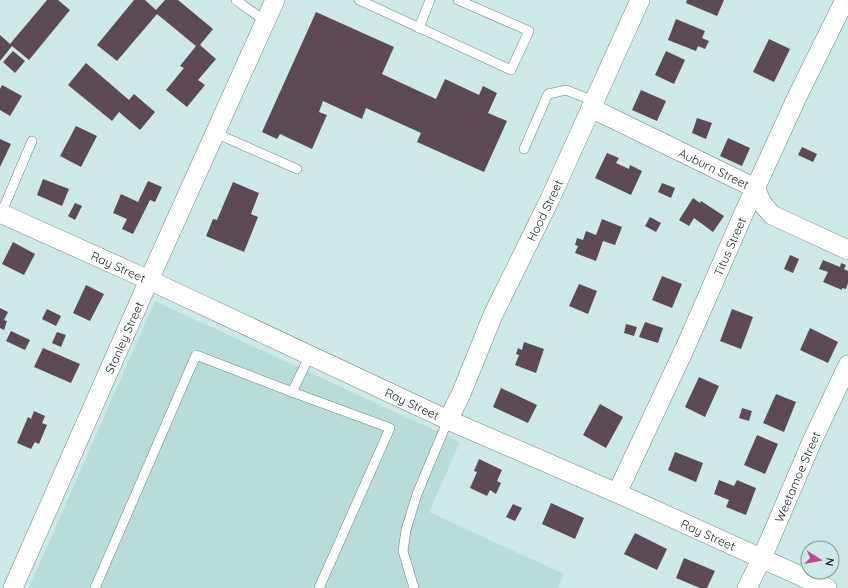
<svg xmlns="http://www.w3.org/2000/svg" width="848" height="588" font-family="Quicksand,sans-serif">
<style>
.built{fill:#b7dcda}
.building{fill:#5d4a55}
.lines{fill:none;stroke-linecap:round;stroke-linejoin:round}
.lane-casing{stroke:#698381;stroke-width:10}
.street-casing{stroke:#698381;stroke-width:20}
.lane{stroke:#fff;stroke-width:9}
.street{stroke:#fff;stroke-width:19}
.labels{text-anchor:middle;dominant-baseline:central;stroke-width:4;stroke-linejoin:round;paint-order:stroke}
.street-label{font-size:12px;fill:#172121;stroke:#cde9e7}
</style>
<rect width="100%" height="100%" fill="#cde9e7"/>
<path class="built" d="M155,301L460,442L429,512L564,574L558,588H29Z"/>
<g class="building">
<path d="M47,0H58L70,10L29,60L12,46L0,61V35L10,44Z"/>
<path d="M134,0H145L156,10L165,0H178L213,29L200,45L216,59L198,80L205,85L187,107L166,90L184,68L180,66L196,46L157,14L117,61L97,45Z"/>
<path d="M687,0H724L717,16L686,3Z"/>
<path d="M316,12L394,47L382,74L436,99L445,79L479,95L483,86L497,93L488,113L507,121L484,172L417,142L421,133L366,108L362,119L323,101L319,112L327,115L312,149L280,134L277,139L262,132Z"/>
<path d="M676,19L705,31L702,38L709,41L705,49L698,46L696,51L668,40Z"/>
<path d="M769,39L790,49L774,82L753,72Z"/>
<path d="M13,51L25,61L15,73L3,62Z"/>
<path d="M666,51L685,60L674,84L655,75Z"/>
<path d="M86,63L129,100L134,94L155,112L140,130L119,112L112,121L68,85Z"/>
<path d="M2,85L22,96L10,116L0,110V89Z"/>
<path d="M641,90L666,101L657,121L632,110Z"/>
<path d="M697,118L712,123L706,139L692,133Z"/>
<path d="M76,126L97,136L81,167L60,156Z"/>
<path d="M728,138L750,148L742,166L720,156Z"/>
<path d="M0,139L11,144L0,167Z"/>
<path d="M802,147L817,154L813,162L798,155Z"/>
<path d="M607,153L619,158L616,163L629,169L630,165L642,171L631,195L595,178Z"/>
<path d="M43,179L69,189L62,206L37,195Z"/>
<path d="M148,181L162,187L155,202L150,200L133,234L122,229L127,219L113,213L121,194L138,202Z"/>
<path d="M233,182L259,193L251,214L258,217L244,252L206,236L213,219L217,220Z"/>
<path d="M662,183L675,188L671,198L658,192Z"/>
<path d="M693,198L700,203L701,201L724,216L713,232L694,218L689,226L679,220Z"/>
<path d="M75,203L82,206L75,220L68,216Z"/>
<path d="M650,217L661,223L656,232L645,226Z"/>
<path d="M602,219L622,227L615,245L603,241L596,261L575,253L578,246L575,245L577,238L583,240L586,231L596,235Z"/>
<path d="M13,242L35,254L24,275L2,264Z"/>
<path d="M790,255L799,259L793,273L784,269Z"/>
<path d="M823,260L840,267L841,263L846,265L844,269L848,271V283L846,289L842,288V290L823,282L828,272L819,269Z"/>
<path d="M662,276L682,284L672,308L652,300Z"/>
<path d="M579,284L597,291L588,314L569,306Z"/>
<path d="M86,285L104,294L90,321L73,313Z"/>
<path d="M0,308L8,312L4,320L7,321L4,330L0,328Z"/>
<path d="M47,309L61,316L56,326L42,319Z"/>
<path d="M732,309L753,317L741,349L720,341Z"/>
<path d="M645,322L663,328L658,343L639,337Z"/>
<path d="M626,324L637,327L634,336L624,333Z"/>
<path d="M810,328L838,342L828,363L800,350Z"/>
<path d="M11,331L30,340L25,350L6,341Z"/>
<path d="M57,332L66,335L61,347L52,343Z"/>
<path d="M524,342L544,349L536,373L515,365L519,355L516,354L518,348L522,350Z"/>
<path d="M43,348L80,364L71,383L34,367Z"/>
<path d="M699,377L719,386L705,417L685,407Z"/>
<path d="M501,388L537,405L528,423L493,407Z"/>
<path d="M776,394L796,402L784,432L763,423Z"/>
<path d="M600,404L623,417L606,448L583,435Z"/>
<path d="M742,408L752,411L749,421L739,418Z"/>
<path d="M34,411L45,416L42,423L47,425L39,444L35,442L31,449L17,443L28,417L31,419Z"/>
<path d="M757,435L778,444L765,474L744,465Z"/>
<path d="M675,452L703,463L696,482L668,470Z"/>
<path d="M479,459L502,470L497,481L501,483L496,494L490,490L487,496L470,488L477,472L474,471Z"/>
<path d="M719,480L734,486L737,480L756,488L746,515L726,507L729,500L714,494Z"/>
<path d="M551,503L584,518L575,539L542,524Z"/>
<path d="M513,504L522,508L515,521L506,517Z"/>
<path d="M635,533L667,549L657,570L624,554Z"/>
<path d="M684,558L715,571L707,588H700L676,578Z"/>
</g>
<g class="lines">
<g class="lane-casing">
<g id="lane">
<path d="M236,0L265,21"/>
<path d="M359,0L511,70L529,31L458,0"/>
<path d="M419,28L430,0"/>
<path d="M215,133L297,169"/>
<path d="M524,149L548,94L566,90L594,101"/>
<path d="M1,214L32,141"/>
<path d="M292,392L390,428L319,588"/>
<path d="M95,588L196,355L292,392L310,355"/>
<path d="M414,588L403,551L406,530L417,494L448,420"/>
</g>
</g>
<g class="street-casing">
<g id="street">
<path id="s1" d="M591,108L755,188L762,203L772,215L848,250"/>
<path id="s2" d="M0,213L149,280L448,420L626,497L827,588"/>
<path id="s3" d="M448,420L461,394L493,315L550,199L640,0"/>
<path id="s4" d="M617,493L685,348L743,215L798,95L845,0"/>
<path id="s5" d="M13,588L149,280L275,0"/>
<path id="s6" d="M747,588L762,558L813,439L848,365"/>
</g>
</g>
<use href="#lane" class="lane"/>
<use href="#street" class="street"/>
</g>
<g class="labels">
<g class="street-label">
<text stroke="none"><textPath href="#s1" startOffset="137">Auburn Street</textPath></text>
<text stroke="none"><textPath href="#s3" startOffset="231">Hood Street</textPath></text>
<text stroke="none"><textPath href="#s4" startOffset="271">Titus Street</textPath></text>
<text stroke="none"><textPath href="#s2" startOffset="130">Ray Street</textPath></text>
<text stroke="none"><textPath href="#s5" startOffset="274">Stanley Street</textPath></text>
<text stroke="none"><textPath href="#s2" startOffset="454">Ray Street</textPath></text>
<text stroke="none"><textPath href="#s6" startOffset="122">Weetamoe Street</textPath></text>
<text stroke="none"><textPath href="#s2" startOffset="778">Ray Street</textPath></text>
</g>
</g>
<g transform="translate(820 560) rotate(101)"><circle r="19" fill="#cde9e7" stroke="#849998"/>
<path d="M0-3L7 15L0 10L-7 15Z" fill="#bf4699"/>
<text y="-6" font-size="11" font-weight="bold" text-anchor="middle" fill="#172121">N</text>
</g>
</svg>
